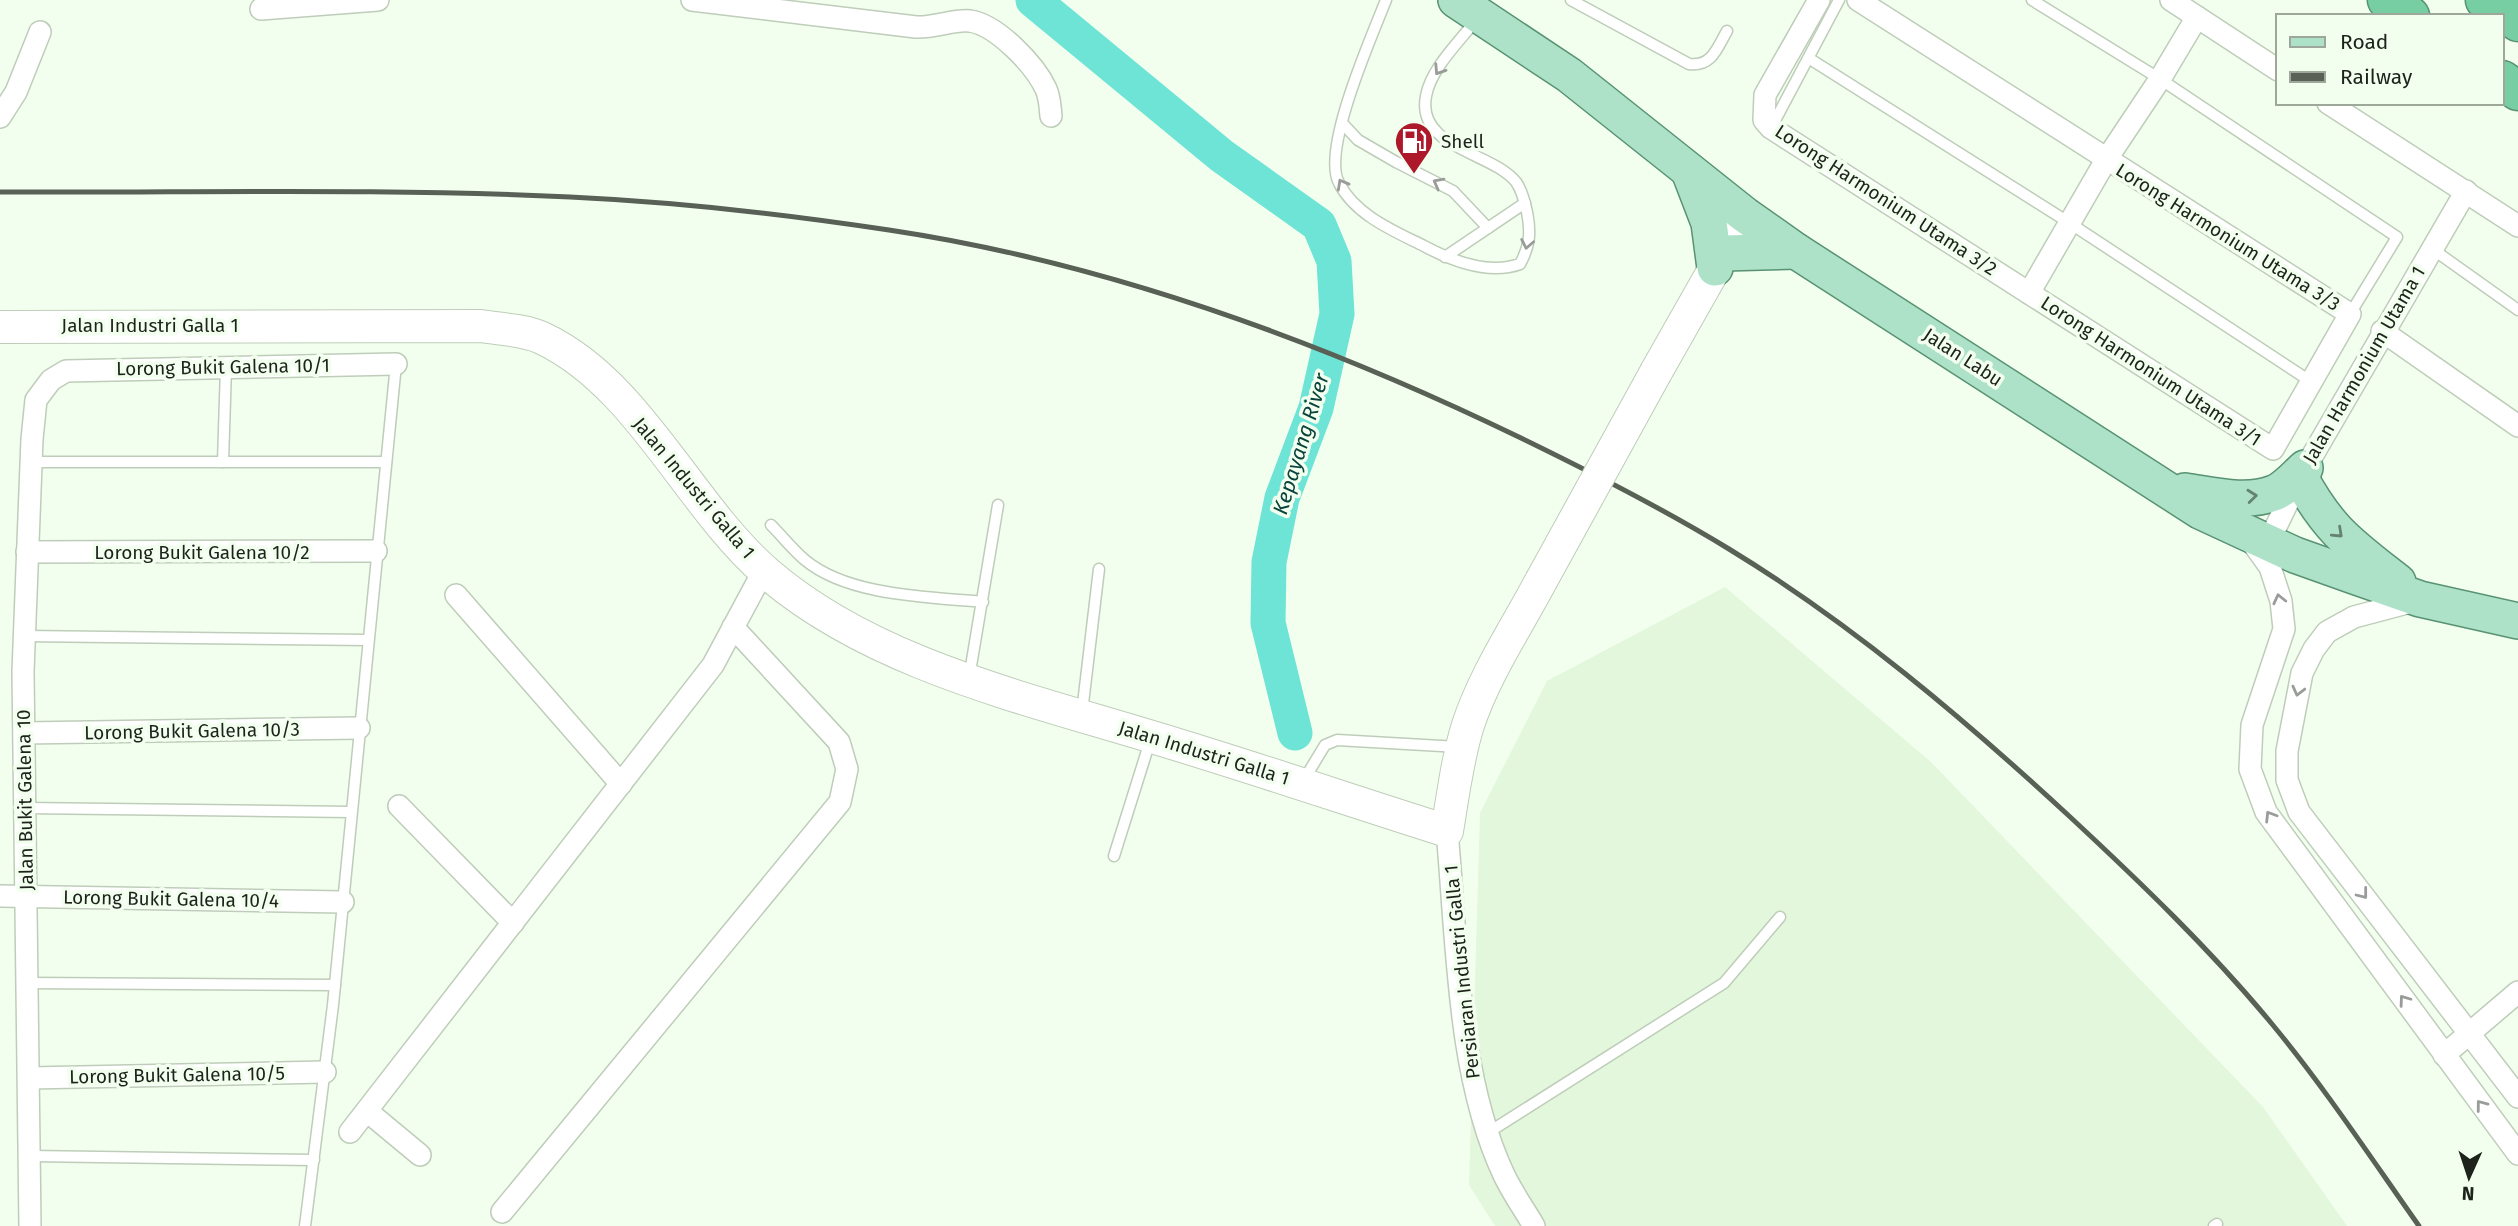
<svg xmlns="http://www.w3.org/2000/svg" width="2518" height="1226" font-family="'Fira Sans',sans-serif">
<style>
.built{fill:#e2f7db}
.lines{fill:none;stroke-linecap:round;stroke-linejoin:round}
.river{stroke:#6de4d5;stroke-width:35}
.service-casing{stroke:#becdb9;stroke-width:13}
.minor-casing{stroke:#becdb9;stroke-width:24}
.secondary-casing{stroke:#becdb9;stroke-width:34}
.primary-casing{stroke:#589273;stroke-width:38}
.motorway-casing{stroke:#589273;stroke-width:41}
.service{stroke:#fff;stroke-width:10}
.minor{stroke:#fff;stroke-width:21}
.secondary{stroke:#fff;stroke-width:32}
.primary{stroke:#ade2c8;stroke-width:35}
.motorway{stroke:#77cea3;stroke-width:38}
.rail{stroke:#596056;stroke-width:5}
.secondary-bridge-casing{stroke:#becdb9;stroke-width:34;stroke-linecap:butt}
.secondary-bridge{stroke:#fff;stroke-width:32}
.oneway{stroke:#999c98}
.oneway2{stroke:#658272}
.labels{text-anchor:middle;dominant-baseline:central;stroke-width:7;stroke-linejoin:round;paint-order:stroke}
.poi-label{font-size:19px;fill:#1d221b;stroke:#f2ffee;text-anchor:start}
.street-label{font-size:19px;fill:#1d221b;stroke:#f2ffee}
.water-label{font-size:21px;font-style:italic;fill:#0a423d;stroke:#f2ffee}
</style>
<rect width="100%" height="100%" fill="#f2ffee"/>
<path class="built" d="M1725,587L1931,762L2263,1107L2347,1226H1495L1469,1185L1480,813L1547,681Z"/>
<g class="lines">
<path class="river" d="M1033,0L1222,156L1319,225L1334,261L1337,314L1316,408L1282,498L1269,562L1268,623L1295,733"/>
<g class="service-casing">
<g id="service">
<path d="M1386,0C1372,36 1321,150 1339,183C1355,215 1394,231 1424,246C1452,261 1489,275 1520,264C1530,246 1531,232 1527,212C1525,203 1522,190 1516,182C1492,152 1416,148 1426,96C1431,68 1460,41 1476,20"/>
<path d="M1571,0L1689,64C1712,67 1717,48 1727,31"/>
<path d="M2032,0L2160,79L2397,237L2350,314"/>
<path d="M1810,59L2068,222L2310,381"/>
<path d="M1342,123L1358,140L1396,162L1453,191L1488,228"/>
<path d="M1771,128L1839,0"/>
<path d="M2431,248L2518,310"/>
<path d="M1445,257L1525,203"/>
<path d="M31,462H386"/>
<path d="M223,462L226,367"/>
<path d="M771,525C782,536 793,550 805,560C848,596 929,597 983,602"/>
<path d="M24,636L368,640"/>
<path d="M969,678L998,505"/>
<path d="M1082,712L1099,569"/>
<path d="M1302,783L1325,745L1337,740L1459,747"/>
<path d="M25,808L351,812"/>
<path d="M1114,856L1151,738"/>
<path d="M28,983L335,985"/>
<path d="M1489,1132L1724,983L1780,917"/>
<path d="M30,1156L314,1160"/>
<path d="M305,1226L333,1005L396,364"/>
<path d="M2214,1226L2217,1224"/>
</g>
</g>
<g class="minor-casing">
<g id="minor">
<path d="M692,0L916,27C935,28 954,19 970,21C997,25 1035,65 1046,89C1050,98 1050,107 1051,116"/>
<path d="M1819,0L1765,95L1764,120L1771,128L2273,449L2350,314L1858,0"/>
<path d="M2171,0L2278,70"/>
<path d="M261,9L378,0"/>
<path d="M2328,103L2518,226"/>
<path d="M0,117L16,92L40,32"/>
<path d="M2029,293L2106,160L2160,79L2197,17"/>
<path d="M2382,331L2518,426"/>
<path d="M2249,538L2270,567L2281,601L2284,629L2252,725L2250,769L2266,812L2518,1154"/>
<path d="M2268,543L2300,477L2466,191"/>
<path d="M27,552L376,551"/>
<path d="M456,595L621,784"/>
<path d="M2418,600L2354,617L2327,632L2314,649L2302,673L2287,751V780L2299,812L2518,1097"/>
<path d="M24,733L359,728"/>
<path d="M399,806L513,923"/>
<path d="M1447,831C1457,940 1457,1076 1504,1175C1512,1192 1524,1209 1534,1226"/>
<path d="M0,896L343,902"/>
<path d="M2444,1055L2518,992"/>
<path d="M29,1078L325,1072"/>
<path d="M367,1111L420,1155"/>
<path d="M350,1132L713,665L764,570"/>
<path d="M502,1212L840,802L847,769L839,742L733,627"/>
<path d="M30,1226L23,672L32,439L36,400L51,380L66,371L396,364"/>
</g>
</g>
<g class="secondary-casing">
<g id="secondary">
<path d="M0,327L481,326C500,329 525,330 542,338C638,383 688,504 766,572C873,665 1030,699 1162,740C1258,769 1352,801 1447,831C1453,796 1457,760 1468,725C1485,674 1516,628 1541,581"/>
<path d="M1656,372L1745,215"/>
</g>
</g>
<g class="primary-casing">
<g id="primary">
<path d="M1456,0L1569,75L1745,215L1796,251L2200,511L2295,555L2354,576L2420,599L2518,621"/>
<path d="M1689,171L1709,223L1715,268"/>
<path d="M1724,253L1796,251"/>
<path d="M2300,477C2328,530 2351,545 2398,582"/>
<path d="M2185,491C2213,495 2246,504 2274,493C2285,489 2296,476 2305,468"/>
</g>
</g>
<g class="motorway-casing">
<g id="motorway">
<path d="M2387,0L2410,16"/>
<path d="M2485,0L2518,22"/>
<path d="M2502,80L2518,91"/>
</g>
</g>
<use href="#service" class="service"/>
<use href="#minor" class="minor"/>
<use href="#secondary" class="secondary"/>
<use href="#primary" class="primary"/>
<use href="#motorway" class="motorway"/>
<path class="rail" d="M0,192C190,193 381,188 570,197C676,202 784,214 889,230C1109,263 1321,341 1521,438C1591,472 1662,508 1729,549C1852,624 1963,718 2068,815C2139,881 2210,949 2272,1024C2325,1088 2371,1158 2419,1226"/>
<g class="secondary-bridge-casing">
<path id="secondary-bridge" d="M1541,581L1656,372"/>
</g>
<use href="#secondary-bridge" class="secondary-bridge"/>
</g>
<defs><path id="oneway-chevron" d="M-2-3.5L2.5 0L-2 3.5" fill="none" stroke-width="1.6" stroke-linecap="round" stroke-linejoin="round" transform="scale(1.75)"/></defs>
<g class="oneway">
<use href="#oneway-chevron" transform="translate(1439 70) rotate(123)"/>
<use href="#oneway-chevron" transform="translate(1438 183) rotate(-152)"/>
<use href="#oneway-chevron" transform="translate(1342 184) rotate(-119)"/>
<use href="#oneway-chevron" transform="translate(1527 244) rotate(101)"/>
<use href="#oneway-chevron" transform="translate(2279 599) rotate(-103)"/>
<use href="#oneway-chevron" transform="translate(2298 691) rotate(104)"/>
<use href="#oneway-chevron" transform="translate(2270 816) rotate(-122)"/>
<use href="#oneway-chevron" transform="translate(2363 894) rotate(52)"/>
<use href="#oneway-chevron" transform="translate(2404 1000) rotate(-126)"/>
<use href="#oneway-chevron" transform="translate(2481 1105) rotate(-127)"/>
</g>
<g class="oneway2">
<use href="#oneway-chevron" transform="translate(2252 496) rotate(-6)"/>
<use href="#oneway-chevron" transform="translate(2338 533) rotate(43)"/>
</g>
<defs>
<g id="fuel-pin" transform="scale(2.0125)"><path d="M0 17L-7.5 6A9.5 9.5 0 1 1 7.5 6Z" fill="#ad192b" stroke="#f2ffee"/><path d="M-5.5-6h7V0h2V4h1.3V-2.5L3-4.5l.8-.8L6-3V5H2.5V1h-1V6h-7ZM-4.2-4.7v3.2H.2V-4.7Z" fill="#fff"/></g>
</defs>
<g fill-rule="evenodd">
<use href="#fuel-pin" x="1414" y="141"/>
</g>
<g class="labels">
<g class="poi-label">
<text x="1441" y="141">Shell</text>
</g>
<g class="street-label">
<text transform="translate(1886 200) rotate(33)">Lorong Harmonium Utama 3/2</text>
<text transform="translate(2228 237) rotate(32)">Lorong Harmonium Utama 3/3</text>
<text x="150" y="325">Jalan Industri Galla 1</text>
<text transform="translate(1963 357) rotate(33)">Jalan Labu</text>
<text transform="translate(2364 365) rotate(-60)">Jalan Harmonium Utama 1</text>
<text transform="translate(223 367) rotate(-1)">Lorong Bukit Galena 10/1</text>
<text transform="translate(2151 371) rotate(33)">Lorong Harmonium Utama 3/1</text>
<text transform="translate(694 488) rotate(50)">Jalan Industri Galla 1</text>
<text x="202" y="552">Lorong Bukit Galena 10/2</text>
<text transform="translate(192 731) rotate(-1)">Lorong Bukit Galena 10/3</text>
<text transform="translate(1204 753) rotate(17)">Jalan Industri Galla 1</text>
<text transform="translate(25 800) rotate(-91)">Jalan Bukit Galena 10</text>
<text transform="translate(171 899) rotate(1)">Lorong Bukit Galena 10/4</text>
<text transform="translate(1462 972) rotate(-96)">Persiaran Industri Galla 1</text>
<text transform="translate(177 1075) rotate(-1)">Lorong Bukit Galena 10/5</text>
</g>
<g class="water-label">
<text transform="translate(1301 444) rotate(-73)">Kepayang River</text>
</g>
</g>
<rect x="2276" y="14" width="228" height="91" fill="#f2ffee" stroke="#9da79a" stroke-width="2"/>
<rect x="2290" y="37" width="35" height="10" fill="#ade2c8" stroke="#9da79a" stroke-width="2"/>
<text x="2340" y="49" font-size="21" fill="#1d221b">Road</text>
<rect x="2290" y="72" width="35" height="10" fill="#596056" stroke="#9da79a" stroke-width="2"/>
<text x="2340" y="84" font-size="21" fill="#1d221b">Railway</text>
<g transform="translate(2469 1177) rotate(183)" stroke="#f2ffee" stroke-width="5" paint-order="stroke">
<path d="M0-5L12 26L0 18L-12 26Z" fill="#1d221b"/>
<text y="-10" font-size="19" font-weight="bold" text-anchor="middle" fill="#1d221b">N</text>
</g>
</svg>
